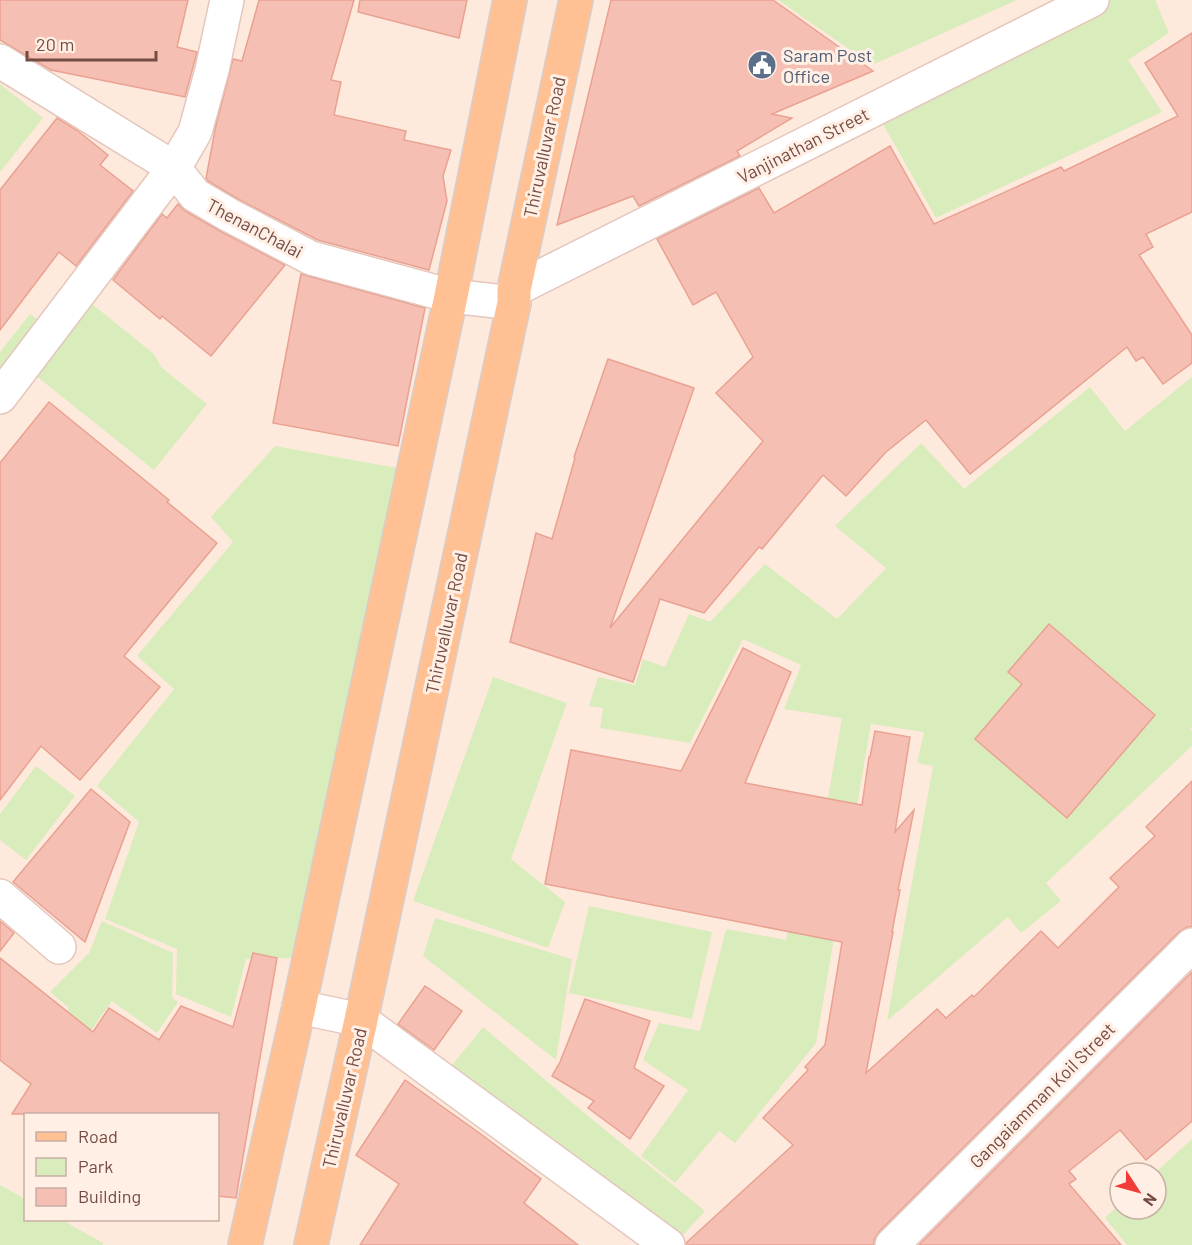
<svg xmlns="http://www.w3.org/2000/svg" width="1192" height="1245" font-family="Barlow,sans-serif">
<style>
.green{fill:#d9ecbb}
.building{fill:#f5c0b3;stroke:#e9a192;stroke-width:1.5}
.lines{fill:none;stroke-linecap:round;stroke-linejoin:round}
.minor-casing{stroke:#e4c6bc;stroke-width:36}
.major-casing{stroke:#d8cdcb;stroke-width:36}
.minor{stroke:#fff;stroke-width:33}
.major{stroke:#ffc193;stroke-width:33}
.labels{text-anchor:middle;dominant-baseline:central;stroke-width:6;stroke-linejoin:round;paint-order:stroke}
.service-label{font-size:18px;fill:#4e5e75;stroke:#ffefe5;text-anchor:start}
.street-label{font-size:18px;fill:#754c44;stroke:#ffefe5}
</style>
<rect width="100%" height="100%" fill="#feeadd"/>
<g class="green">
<path d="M778,0H1017L872,65Z"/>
<path d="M1083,0H1155L1169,33L1128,60L1162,112L936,218L870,101Z"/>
<path d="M0,84L43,118L0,172Z"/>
<path d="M92,304L154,354L162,368L207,404L154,470L35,375Z"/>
<path d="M30,314L44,324L0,380V352Z"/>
<path d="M1192,377V727L1190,729L1192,731V746L1046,883L1061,901L1021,933L1008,917L887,1021L933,766L917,763L924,732L871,724L816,1043L735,1143L719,1131L675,1183L641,1156L688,1090L643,1060L659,1023L700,1031L726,929L786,940L806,832L822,831L842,718L784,709L801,665L743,639L690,743L600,728L603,708L589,706L598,677L635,685L643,659L665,667L689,614L710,622L765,564L837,619L886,568L835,526L921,443L964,489L1090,387L1125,431Z"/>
<path d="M275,446L403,469L292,958L246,959L231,1017L176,994L177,949L105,919L139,822L97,786L174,689L137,656L233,542L211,517Z"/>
<path d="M493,677L567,703L511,859L565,902L548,948L413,901Z"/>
<path d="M36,766L75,796L26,860L0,840V814Z"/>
<path d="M589,906L712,932L692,1019L569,993Z"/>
<path d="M435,918L572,959L556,1060L423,956Z"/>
<path d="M102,921L173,953L172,998L178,1002L157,1033L112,1001L75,1053L20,1073L69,1008L50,992L89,953Z"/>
<path d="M483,1027L588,1116L705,1211L676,1243L445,1074Z"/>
<path d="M1192,1139V1245H1127L1105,1218L1120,1204V1209H1156V1173H1155Z"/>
<path d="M0,1185L25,1199L26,1220H62L103,1243V1245H0Z"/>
</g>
<g class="building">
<path d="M0,0H188L177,47L197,52L185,97L51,70L0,40Z"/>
<path d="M259,0H354L331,80L341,82L334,115L406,131L404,140L451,150L443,176L447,201L429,270L318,240L238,199L208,181L206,178L216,125L233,59L242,61Z"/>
<path d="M360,0H467L459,38L358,12Z"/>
<path d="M611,0H773L873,71L772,114L792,118L737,151L740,156L639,206L633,196L557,225Z"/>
<path d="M1192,33V212L1146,234L1153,247L1139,255L1192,335V363L1163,384L1143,357L1136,361L1127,347L970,474L926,420L886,452L846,496L823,475L762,549L759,547L704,613L660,599L633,682L510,642L536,533L552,539L575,458L574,457L608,359L694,388L610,628L763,441L716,393L753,357L716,292L693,305L657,239L759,188L774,213L890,146L934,224L1061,167L1064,171L1178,116L1145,63Z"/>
<path d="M57,118L78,131L108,155L100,165L133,191L76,266L59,252L0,330V190Z"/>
<path d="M178,204L185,211L220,231L285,265L211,356L162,316L160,319L113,280L162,214L167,218Z"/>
<path d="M301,274L425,308L398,446L273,423Z"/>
<path d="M49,402L169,500L167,502L217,543L124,656L160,687L80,780L41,746L0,800V463Z"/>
<path d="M1049,624L1155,715L1067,818L975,739L1022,684L1008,672Z"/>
<path d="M743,648L791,672L745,783L862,805L869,757H870L875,731L910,737L895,832L914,810L898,890H900L892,932H893L866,1073L937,1009L946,1018L972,995L974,997L1041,931L1058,948L1119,887L1110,878L1155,836L1146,827L1192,781V927H1187L1179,932L879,1232L874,1240V1245H686V1243L793,1145L763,1118L808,1070L805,1067L825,1045L842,942L545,884L571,750L681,771Z"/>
<path d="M91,789L130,822L85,942L13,882Z"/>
<path d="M0,921L14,933L0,951Z"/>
<path d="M253,953L277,958L236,1198L218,1196V1114H12L31,1084L0,1060V958L93,1032L109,1008L159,1040L181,1006L233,1027Z"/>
<path d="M1192,972V1121L1146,1160L1120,1130L1069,1171L1076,1179L1069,1184L1121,1245H919Z"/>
<path d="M425,986L462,1011L434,1050L398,1024Z"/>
<path d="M585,999L650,1021L634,1068L664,1086L630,1139L588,1108L594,1101L552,1076L560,1062Z"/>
<path d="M405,1080L478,1132L541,1179L524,1203L578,1245H360L399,1184L356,1155Z"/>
</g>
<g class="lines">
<g class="minor-casing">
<g id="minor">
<path d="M0,61L174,168L195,195L229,215L311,258L451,296L514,303"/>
<path d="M514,290L1092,0"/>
<path d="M0,397L174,168L195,132L212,70L227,0"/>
<path d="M0,896L59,947"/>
<path d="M299,1007L361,1020L668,1245"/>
<path d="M892,1245L1192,945"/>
</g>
</g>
<g class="major-casing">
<g id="major">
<path d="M245,1245L299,1007L451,296L510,0"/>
<path d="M311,1245L361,1020L514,303V290L576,0"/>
</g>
</g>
<use href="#minor" class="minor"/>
<use href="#major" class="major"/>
</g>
<defs>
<g id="civic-disc" transform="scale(1.5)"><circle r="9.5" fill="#5c6f8a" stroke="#ffefe5"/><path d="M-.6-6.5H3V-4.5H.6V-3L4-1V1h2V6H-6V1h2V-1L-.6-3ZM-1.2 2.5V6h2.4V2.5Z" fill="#fff"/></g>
</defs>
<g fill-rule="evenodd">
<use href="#civic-disc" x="762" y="65"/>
</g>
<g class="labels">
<g class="service-label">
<text x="783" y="55">Saram Post<tspan x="783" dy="21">Office</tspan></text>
</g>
<g class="street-label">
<text transform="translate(803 145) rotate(-27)">Vanjinathan Street</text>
<text transform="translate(544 147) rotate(-78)">Thiruvalluvar Road</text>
<text transform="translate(255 228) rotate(28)">ThenanChalai</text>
<text transform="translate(446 623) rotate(-78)">Thiruvalluvar Road</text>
<text transform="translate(1042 1095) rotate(-45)">Gangaiamman Koil Street</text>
<text transform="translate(344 1098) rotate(-77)">Thiruvalluvar Road</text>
</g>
</g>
<rect x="24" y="1113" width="195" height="108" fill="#ffefe5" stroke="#c8aea5" stroke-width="1.5"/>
<rect x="36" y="1132" width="30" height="9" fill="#ffc193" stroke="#c8aea5" stroke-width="1.5"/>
<text x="78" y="1143" font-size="18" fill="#754c44">Road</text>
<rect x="36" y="1158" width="30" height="18" fill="#d9ecbb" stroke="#c8aea5" stroke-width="1.5"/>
<text x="78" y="1173" font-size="18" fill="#754c44">Park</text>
<rect x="36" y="1188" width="30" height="18" fill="#f5c0b3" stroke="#c8aea5" stroke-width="1.5"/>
<text x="78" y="1203" font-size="18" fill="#754c44">Building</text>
<g transform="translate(1138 1191) rotate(126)"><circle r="28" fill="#ffefe5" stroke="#c8aea5" stroke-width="1.5"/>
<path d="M0-4.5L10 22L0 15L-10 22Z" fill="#f23c38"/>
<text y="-9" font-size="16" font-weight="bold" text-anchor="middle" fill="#754c44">N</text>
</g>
<path d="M27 51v9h129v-9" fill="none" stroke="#754c44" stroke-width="3"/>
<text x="36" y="51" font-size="18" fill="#754c44" stroke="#ffefe5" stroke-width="4.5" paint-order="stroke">20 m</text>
</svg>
